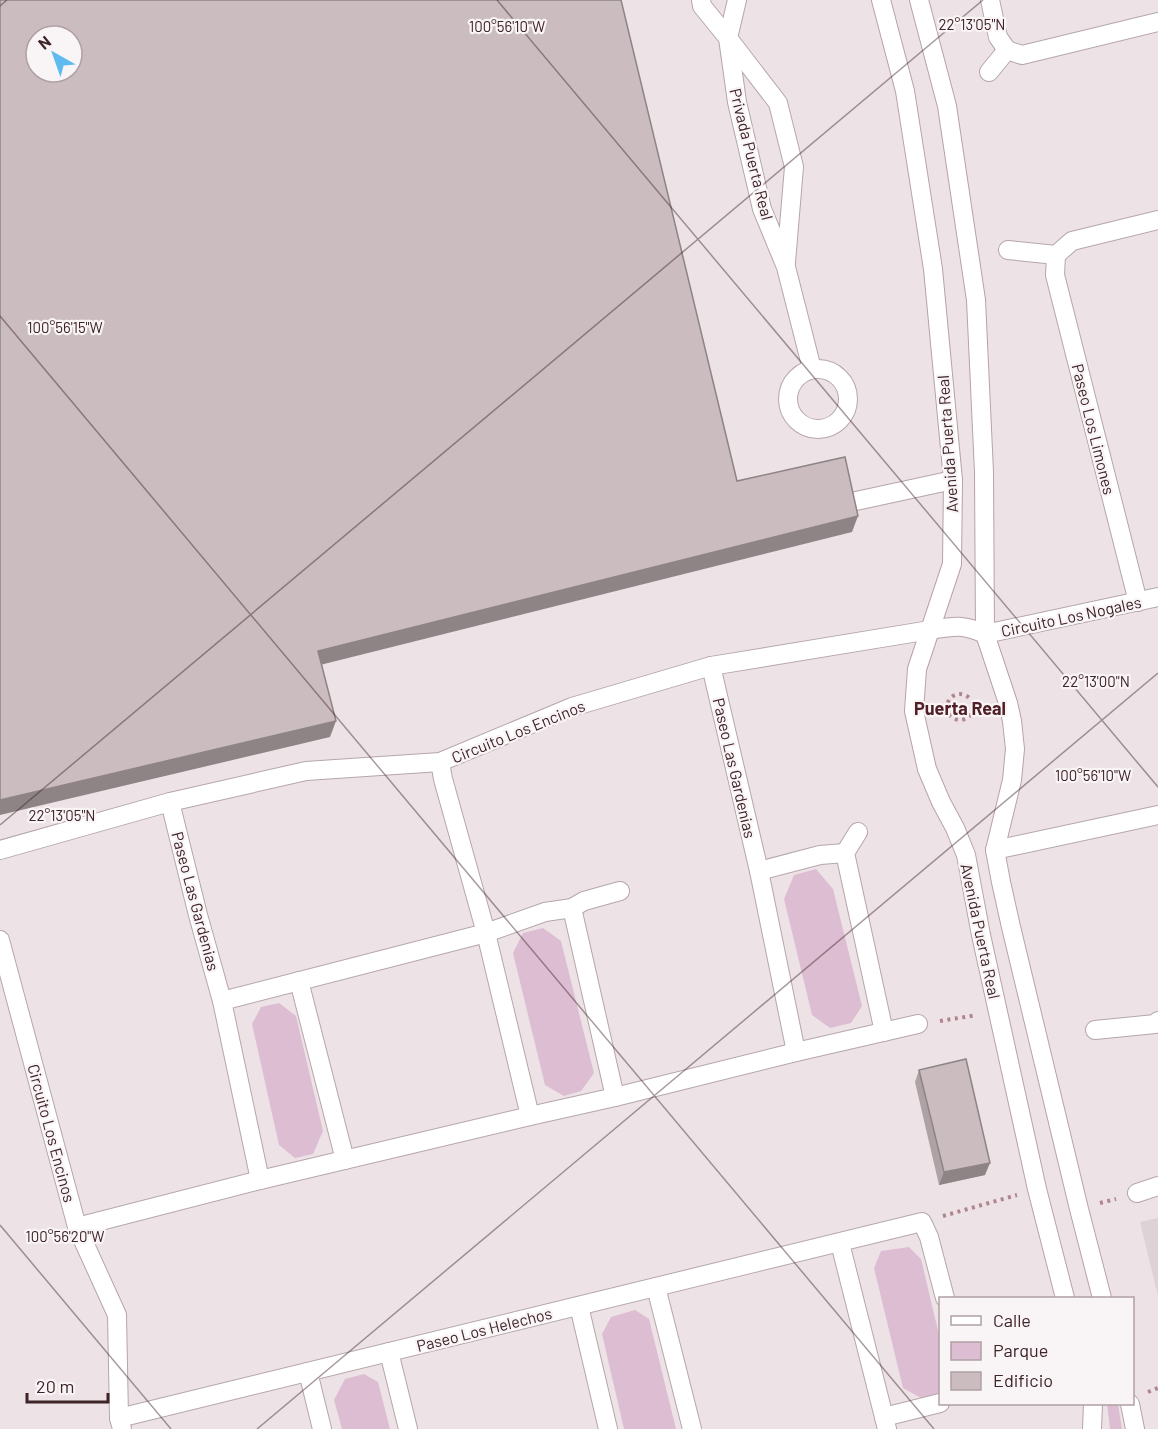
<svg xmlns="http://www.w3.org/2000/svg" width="1158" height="1429" font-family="Barlow,sans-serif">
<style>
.built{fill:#ddd2d5}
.green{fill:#ddbdd1}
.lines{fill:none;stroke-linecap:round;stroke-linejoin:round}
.street-casing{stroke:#b5a6aa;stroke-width:20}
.secondary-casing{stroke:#b8a2a7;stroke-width:20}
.path{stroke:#b0858d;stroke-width:4;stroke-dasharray:3 4.5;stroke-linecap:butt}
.street{stroke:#fff;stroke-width:18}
.secondary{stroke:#fff;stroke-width:18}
.wall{fill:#afa2a5}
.shaded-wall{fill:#8e8486}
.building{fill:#cbbcc0;stroke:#8e8486;stroke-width:1.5;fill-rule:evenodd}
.ticks{fill:none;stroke:#3e2327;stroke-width:1.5;stroke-opacity:0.45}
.labels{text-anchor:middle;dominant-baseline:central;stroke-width:4.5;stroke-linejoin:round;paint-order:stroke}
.street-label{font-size:16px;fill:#3e2327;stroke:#f9f4f6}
.neighbourhood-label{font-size:18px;font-weight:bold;fill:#501f26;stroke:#f9f4f6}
.ticks-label{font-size:15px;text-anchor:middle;fill:#3e2327;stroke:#f9f4f6;stroke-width:4.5;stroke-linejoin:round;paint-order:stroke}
</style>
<rect width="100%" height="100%" fill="#ede3e7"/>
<path class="built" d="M1158,1218V1296L1140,1222Z"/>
<g class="green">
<path d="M816,869L833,889L862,1006L851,1023L830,1028L812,1015L784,899L794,875Z"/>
<path d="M543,928L561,941L594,1073L581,1091L564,1096L545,1085L513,953L523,933Z"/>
<path d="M279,1003L296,1016L323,1131L313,1154L295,1158L279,1145L252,1024L261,1007Z"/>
<path d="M909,1247L921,1259L940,1339V1392L939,1394L921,1398L903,1388L874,1268L881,1251Z"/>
<path d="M635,1310L649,1319L676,1429H624L602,1334L611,1317Z"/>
<path d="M364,1374L378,1382L390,1429H342L334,1400L345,1379Z"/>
<path d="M1107,1404H1118L1122,1429H1110Z"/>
</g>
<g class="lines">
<g class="street-casing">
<g id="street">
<path d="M701,0L702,6L728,38L737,102L762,209L786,267L812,369"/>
<path d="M737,0L728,38L778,103L794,167L786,262"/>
<path d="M990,0L998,37L1007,50L1022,55L1158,22"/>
<path d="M989,72L1007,50"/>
<path d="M1008,250L1056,255L1072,241L1158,220"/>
<path d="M1056,255L1055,275L1138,602"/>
<circle cx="818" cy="399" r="30"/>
<path d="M856,501L953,480"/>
<path d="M985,634L1158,597"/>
<path d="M711,666L759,871L796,1052"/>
<path d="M440,762L443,779L486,933L530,1116"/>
<path d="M170,802L198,915L222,1001L260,1180"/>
<path d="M858,832L845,853L884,1032"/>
<path d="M0,850L170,802L306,771L440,762L572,707L711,666L930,630"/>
<path d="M995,850L1158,815"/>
<path d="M759,871L820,855L845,853"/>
<path d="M572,908L615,1097"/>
<path d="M0,940L77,1227L117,1315L119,1418L122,1429"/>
<path d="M299,981L345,1160"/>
<path d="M222,1001L486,933L545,912L572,908L584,901L620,891"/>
<path d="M1095,1030L1155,1024L1158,1021"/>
<path d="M1137,1193L1158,1186"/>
<path d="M77,1227L260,1180L530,1116L615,1097L796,1052L918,1024"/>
<path d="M840,1243L887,1429"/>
<path d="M656,1287L692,1429"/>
<path d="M579,1306L608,1429"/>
<path d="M389,1352L408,1429"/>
<path d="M308,1372L322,1429"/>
<path d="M884,1417L940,1403"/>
<path d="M119,1418L922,1222L929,1237L945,1298"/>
</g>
</g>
<g class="secondary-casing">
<g id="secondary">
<path d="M881,0L905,91L933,269L953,480L952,564L917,669L914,711L927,769L941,802L955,828L966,855L981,935L1037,1189L1065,1298"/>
<path d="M919,0L947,106L976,300L984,472L985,634L1008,703L1012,721L1015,749L1012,780L995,850L1001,882L1011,927L1079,1209L1102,1298"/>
<path d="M930,630C954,626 962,624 985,634"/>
<path d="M1130,1404L1135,1429"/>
<path d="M1092,1429L1093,1404"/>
</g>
</g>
<g class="path">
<circle cx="960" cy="707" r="13"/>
<path d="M940,1021L977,1015"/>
<path d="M1100,1203L1116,1199"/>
<path d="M943,1216L1017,1195"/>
<path d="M1148,1392L1158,1388"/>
</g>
<use href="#street" class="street"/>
<use href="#secondary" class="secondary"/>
</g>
<path class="wall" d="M919,1070L985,1175L939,1185L915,1082Z"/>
<g class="shaded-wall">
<path d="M858,516L852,532L312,667L318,651Z"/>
<path d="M336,721L330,737L0,815V800Z"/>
<path d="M990,1163L985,1175L939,1185L944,1172Z"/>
</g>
<g class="building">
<path d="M0,0H621L737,481L845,457L858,516L318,651L336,721L0,800ZM36,36H72V72H36Z"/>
<path d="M966,1059L990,1163L944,1172L919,1070Z"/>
</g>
<path class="ticks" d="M497,0L1158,787M0,6L7,0M0,316L934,1429M0,825L983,0M0,1225L171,1429M257,1429L1158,673"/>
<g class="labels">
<g class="street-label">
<text transform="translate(752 154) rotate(76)">Privada Puerta Real</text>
<text transform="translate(1094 429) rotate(76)">Paseo Los Limones</text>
<text transform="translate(947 444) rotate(-94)">Avenida Puerta Real</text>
<text transform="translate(1071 616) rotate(-12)">Circuito Los Nogales</text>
<text transform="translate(518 731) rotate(-22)">Circuito Los Encinos</text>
<text transform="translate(735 768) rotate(77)">Paseo Las Gardenias</text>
<text transform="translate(196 901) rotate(75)">Paseo Las Gardenias</text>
<text transform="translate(981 931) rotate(78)">Avenida Puerta Real</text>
<text transform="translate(52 1133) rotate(75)">Circuito Los Encinos</text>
<text transform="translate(484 1329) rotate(-14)">Paseo Los Helechos</text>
</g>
<g class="neighbourhood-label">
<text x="960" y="708">Puerta Real</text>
</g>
</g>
<g class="ticks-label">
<text x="972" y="30">22°13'05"N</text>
<text x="507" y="32">100°56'10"W</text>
<text x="65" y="333">100°56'15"W</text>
<text x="1096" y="687">22°13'00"N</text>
<text x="1093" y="781">100°56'10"W</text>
<text x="62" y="821">22°13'05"N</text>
<text x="65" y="1242">100°56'20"W</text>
</g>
<rect x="939" y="1297" width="195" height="108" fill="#f9f4f6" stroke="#aea0a3" stroke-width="1.5"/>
<rect x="951" y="1316" width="30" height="9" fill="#ffffff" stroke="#aea0a3" stroke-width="1.5"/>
<text x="993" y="1327" font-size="18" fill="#3e2327">Calle</text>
<rect x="951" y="1342" width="30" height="18" fill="#ddbdd1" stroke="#aea0a3" stroke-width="1.5"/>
<text x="993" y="1357" font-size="18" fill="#3e2327">Parque</text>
<rect x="951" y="1372" width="30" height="18" fill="#cbbcc0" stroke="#aea0a3" stroke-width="1.5"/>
<text x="993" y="1387" font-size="18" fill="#3e2327">Edificio</text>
<g transform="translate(54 54) rotate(320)"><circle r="28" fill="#f9f4f6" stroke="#aea0a3" stroke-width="1.5"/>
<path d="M0-4.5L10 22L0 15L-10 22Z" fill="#5fbbef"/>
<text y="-9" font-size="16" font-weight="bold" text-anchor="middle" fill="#3e2327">N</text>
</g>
<path d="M27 1393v9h81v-9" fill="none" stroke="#3e2327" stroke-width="3"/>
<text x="36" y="1393" font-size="18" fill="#3e2327" stroke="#f9f4f6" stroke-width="4.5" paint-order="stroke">20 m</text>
</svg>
